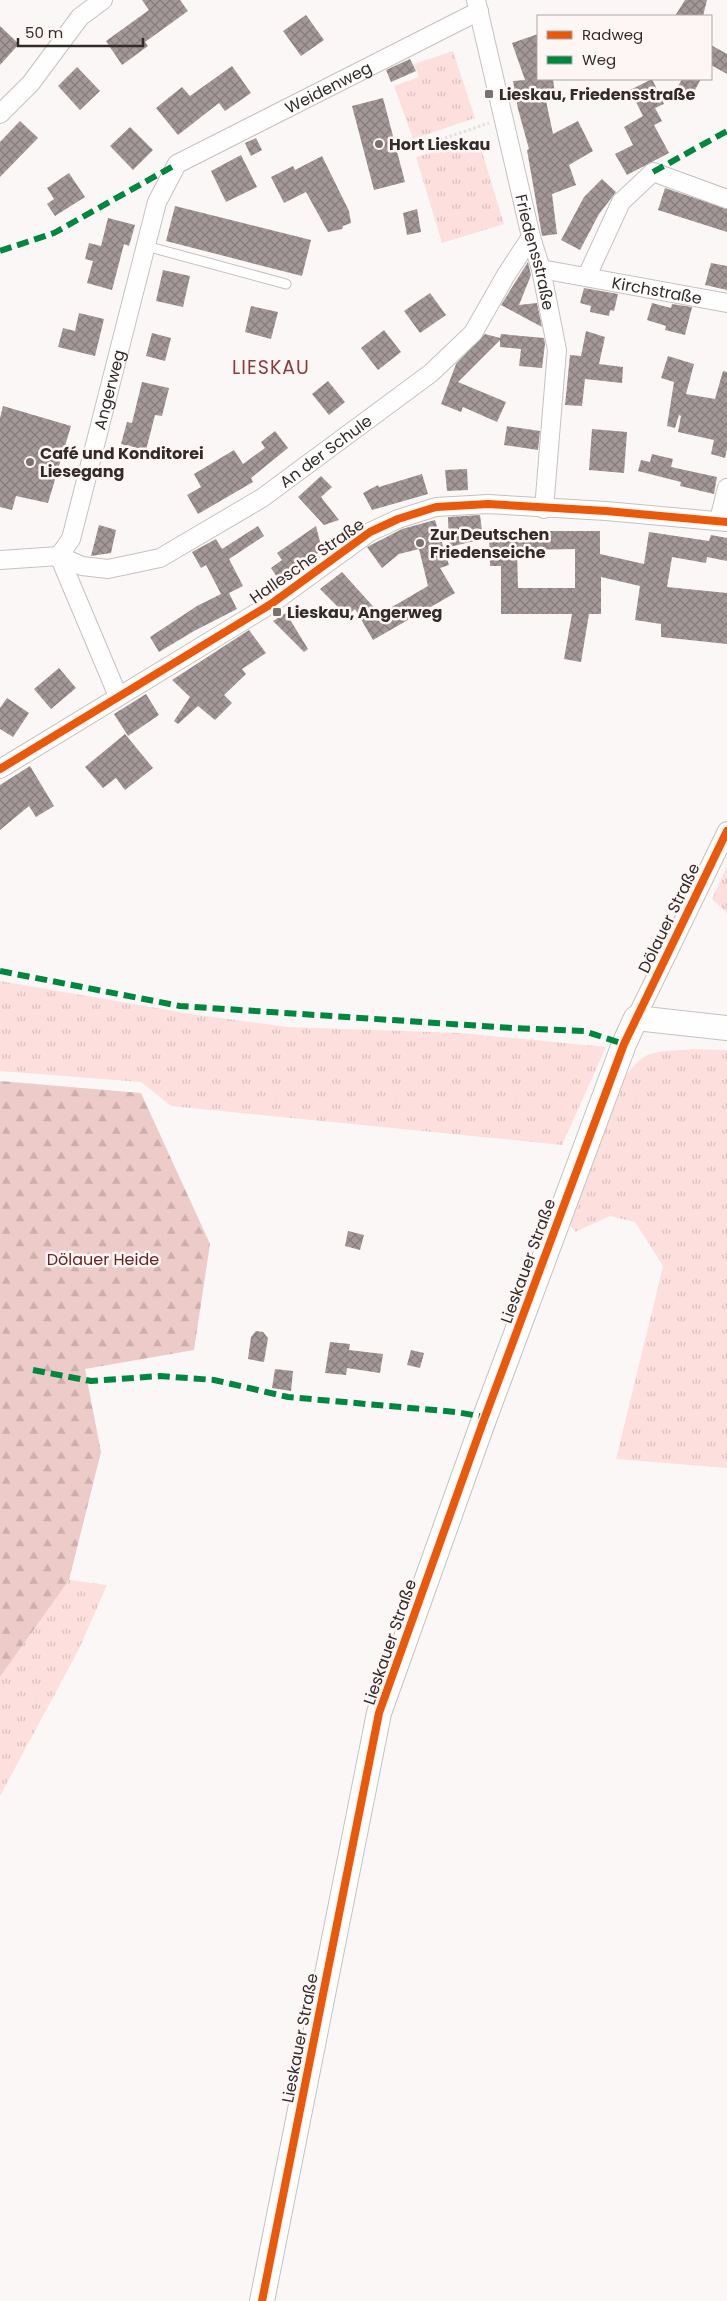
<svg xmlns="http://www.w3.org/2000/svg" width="727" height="2301" font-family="Poppins,sans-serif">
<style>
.grass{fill:url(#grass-tufts)}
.forest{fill:url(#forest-firs)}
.building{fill:url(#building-cross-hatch);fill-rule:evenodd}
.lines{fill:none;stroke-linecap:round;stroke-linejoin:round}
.lane-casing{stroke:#c6c1c1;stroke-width:11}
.street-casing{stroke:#c6c1c1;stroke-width:20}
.secondary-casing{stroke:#c6c1c1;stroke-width:26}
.path{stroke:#e1dfdf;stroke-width:3;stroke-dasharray:2.5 2.5;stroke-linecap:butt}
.lane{stroke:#fffefe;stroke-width:9}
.street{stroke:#fffefe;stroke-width:18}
.secondary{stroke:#fffefe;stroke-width:24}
.quiet{stroke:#00873e;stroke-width:6;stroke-dasharray:12 6;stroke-linecap:butt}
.cycleway-casing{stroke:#fef6f5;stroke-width:11}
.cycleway{stroke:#e8590c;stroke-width:8}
.poi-dot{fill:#797272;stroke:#fef6f5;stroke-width:2}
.labels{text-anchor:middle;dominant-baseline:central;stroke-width:5;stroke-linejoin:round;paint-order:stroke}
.street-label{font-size:16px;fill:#322b2a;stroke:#fef6f5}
.poi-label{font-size:16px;font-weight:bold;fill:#322b2a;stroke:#fef6f5;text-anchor:start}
.park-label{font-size:16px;fill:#672325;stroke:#fef6f5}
.quarter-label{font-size:19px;letter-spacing:1px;fill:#873e3e;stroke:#fef6f5}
</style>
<defs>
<pattern id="grass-tufts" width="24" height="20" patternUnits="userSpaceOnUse" patternTransform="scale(1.25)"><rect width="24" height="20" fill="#fddfdd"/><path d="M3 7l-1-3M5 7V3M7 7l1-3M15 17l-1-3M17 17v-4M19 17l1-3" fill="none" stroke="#d9c0be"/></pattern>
<pattern id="forest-firs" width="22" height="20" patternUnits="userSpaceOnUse" patternTransform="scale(1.25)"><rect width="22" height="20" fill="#edcbc9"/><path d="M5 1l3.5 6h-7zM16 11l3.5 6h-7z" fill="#ccaead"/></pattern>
<pattern id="building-cross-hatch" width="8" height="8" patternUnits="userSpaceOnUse" patternTransform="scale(1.25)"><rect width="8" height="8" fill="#a49898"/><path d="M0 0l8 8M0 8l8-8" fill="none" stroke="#867c7c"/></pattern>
</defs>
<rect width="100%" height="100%" fill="#fcf7f7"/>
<g class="grass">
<path d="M453,51L475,118L413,139L394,86L419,77L414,64Z"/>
<path d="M478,139L504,224L442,243L416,157Z"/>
<path d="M727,867V913L712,899Z"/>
<path d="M0,981L191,1014L287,1027L461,1033L606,1047L562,1145L171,1106L141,1082L0,1071Z"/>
<path d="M692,1049L727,1050V1468L616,1459L663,1266L635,1222L610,1216L575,1232L568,1223L625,1077C647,1046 658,1053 692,1049Z"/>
<path d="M69,1580L107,1585L79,1649L0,1796V1677Z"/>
</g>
<path class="forest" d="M0,1081L141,1093L210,1244L194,1350L85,1369L101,1452L69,1580L0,1677Z"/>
<g class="building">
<path d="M142,0H180L188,11L145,42L148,46L122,65L106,41L149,10Z"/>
<path d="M685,0H707L703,16H675Z"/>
<path d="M306,15L324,40L301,56L283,31Z"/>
<path d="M0,26L19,44L0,65Z"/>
<path d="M538,34V79H553L555,95L545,96L553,134L578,121L593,151L569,165L576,185L552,194L557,234L542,236L527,150L529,149L518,109L513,81L525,80L512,43Z"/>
<path d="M711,45L727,54V74L711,65Z"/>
<path d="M410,59L416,71L391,82L386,70Z"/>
<path d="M232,66L251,93L225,111L219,103L178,135L156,108L182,87L190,96Z"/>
<path d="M77,67L100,91L80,110L58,86Z"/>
<path d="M652,79L664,104L655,108L662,121L654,125L669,153L627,175L615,154L633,145L624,127L643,116L630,90Z"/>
<path d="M682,79H701L691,97L677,88Z"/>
<path d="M383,98L405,182L374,190L352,106Z"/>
<path d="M20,121L38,138L0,177V142Z"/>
<path d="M130,127L153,150L133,170L110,146Z"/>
<path d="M256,138L262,150L251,156L245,143Z"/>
<path d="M241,155L257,187L226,202L211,171Z"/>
<path d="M322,156L349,211L351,223L343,226L342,229L328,232L306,192L284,203L271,177L293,166L295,170Z"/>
<path d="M69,173L85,197L55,216L47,204L54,199L47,188Z"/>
<path d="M602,179L616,192L599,214L580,250L561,240L584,197Z"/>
<path d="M665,188L727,209V232L658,210Z"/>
<path d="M175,206L311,240L302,276L166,241Z"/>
<path d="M417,209L421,232L407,235L403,213Z"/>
<path d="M108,218L135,225L129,246L124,244L112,290L87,283L93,261L85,259L89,243L101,246Z"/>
<path d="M528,262L531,275L519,305L537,303L542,327L501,305Z"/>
<path d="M711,263L727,266V290L705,285Z"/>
<path d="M163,270L190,276L183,307L156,301Z"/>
<path d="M584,288L618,294L614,311L610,310L609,316L590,312L591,306L580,303Z"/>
<path d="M430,293L446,315L420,333L404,311Z"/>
<path d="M652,303L671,308L672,304L692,307L685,335L665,330L666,326L647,320Z"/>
<path d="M251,306L278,312L271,339L245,332Z"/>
<path d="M79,313L104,319L95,356L58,347L63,328L75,331Z"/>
<path d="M384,330L401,352L378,370L361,348Z"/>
<path d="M586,331L605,337L599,364L623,367L622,383L585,379L582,406L565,405L570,355L581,356Z"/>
<path d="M152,333L171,338L165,361L146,356Z"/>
<path d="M485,334L500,338L501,334L544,338L545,344L542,368L519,366L521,349L500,347V340L458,382L506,402L497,422L463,407L461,412L441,404L456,364Z"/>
<path d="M668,356L694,364L686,394L715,399L723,371L727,372V449L725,458L711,454L714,440L678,432L681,416L679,415L675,428L667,426L674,382L661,378Z"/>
<path d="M328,381L345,402L329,415L312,394Z"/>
<path d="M142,382L169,388L162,416L155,415L146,450L121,444L127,422L132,423Z"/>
<path d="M3,406L71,426L48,503L16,496L12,510L0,507V418Z"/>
<path d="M507,426L540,431L538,450L504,445Z"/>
<path d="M592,429L627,432L624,473L589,470Z"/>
<path d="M275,431L288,448L251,478L253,482L198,514L187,495L201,487L194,474L234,450L243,464L265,448L261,442Z"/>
<path d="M652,454L673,459L671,467L717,477L714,494L680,486L681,482L638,471L641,460L650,462Z"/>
<path d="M467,469L468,490L447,491L445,470Z"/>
<path d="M422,474L428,494L372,510L363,493L378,485L379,487Z"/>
<path d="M321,476L332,487L321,497L339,520L324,525L298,497Z"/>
<path d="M480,515L483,539L449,547L448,517Z"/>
<path d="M435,520L449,565L440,568L455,593L373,640L355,609L347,616L320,589L342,572L380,614L428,586L419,549L399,554L382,568L367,547L402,529Z"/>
<path d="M99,525L116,530L111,553L91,556Z"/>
<path d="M258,526L264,536L229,559L243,586L229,593L237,609L194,631L159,652L150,637L197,606L221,594L206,565L201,568L192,552L216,539L222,549Z"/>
<path d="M316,526L322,550L279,580L271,568L282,560L277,553Z"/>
<path d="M533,531H600V554L644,564L649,532L709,541L711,535L727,538V561L707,557L706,563L672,557L667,587L727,593V644L661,637V624L635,620L640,586L601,577V614H589L581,662L564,659L572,614H501V566H490L489,536L533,535ZM575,549V588H518L517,550Z"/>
<path d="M286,613L308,649L304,652L273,621Z"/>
<path d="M249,630L266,653L242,669L246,674L224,695L232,703L215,720L198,706L178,724L174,721L190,697L172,680Z"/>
<path d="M59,668L76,688L51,709L34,689Z"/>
<path d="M146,694L159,715L128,736L114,714Z"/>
<path d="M7,698L29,713L13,737L0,729V708Z"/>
<path d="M125,734L153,768L125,790L116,778L103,788L85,767Z"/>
<path d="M30,766L54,806L36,817L29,806L0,830V785Z"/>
<path d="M348,1231L364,1235L360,1250L345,1246Z"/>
<path d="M256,1331L263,1332L268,1338L264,1362L248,1359L251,1337Z"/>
<path d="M330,1342L350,1344L349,1350L383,1354L380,1373L347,1368L346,1375L325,1373Z"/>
<path d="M411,1350L424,1353L420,1368L407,1365Z"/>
<path d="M275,1369L293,1371L291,1391L272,1388Z"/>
</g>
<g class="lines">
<g class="lane-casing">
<path id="lane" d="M146,246L286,284"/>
</g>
<g class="street-casing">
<g id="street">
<path id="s1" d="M476,0L531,237L541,269L557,350L544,509"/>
<path d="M0,114L31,83L80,17L103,0"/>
<path id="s2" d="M541,269L727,303"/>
<path d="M587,276L621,202L653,172L727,199"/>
<path d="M719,520L727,488"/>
<path id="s3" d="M59,556L71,539L157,202L177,164L479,11"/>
<path d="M59,556L118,696"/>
<path id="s4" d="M0,560L59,556L82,566L108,569L160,558L262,498L431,373L473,333L506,275L531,237"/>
<path d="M0,769L271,604L370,532L398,519L436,507L488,504L606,511L727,522"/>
<path d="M636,1018L727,831"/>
</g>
</g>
<g class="secondary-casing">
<path id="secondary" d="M262,2301L379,1713L482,1425L624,1044L636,1018L727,1028"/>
</g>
<path class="path" d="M407,151L489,123"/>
<use href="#lane" class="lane"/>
<use href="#street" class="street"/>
<use href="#secondary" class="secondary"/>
<g class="quiet">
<path d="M653,172L727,131"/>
<path d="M0,251L54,233L177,164"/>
<path d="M0,971L180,1006L512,1028L584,1031L624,1044"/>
<path d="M33,1370L91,1381L160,1376L214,1380L288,1397L456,1412L485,1417"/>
</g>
<g class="cycleway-casing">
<g id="cycleway">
<path d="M0,769L271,604L370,532L398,519L436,507L488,504L606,511L727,522"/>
<path d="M262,2301L379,1713L482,1425L624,1044L727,831"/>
</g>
</g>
<use href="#cycleway" class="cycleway"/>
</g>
<g class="poi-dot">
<rect x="484" y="89" width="10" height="10" rx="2.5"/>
<circle cx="379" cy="144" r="5"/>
<circle cx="30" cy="462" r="5"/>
<circle cx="420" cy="543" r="5"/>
<rect x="272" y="607" width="10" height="10" rx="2.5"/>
</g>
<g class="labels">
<g class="street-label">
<text stroke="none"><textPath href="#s3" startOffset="581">Weidenweg</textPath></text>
<text stroke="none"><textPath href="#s1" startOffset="259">Friedensstraße</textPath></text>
<text stroke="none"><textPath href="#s2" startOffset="118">Kirchstraße</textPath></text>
<text stroke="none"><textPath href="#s3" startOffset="175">Angerweg</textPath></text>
<text stroke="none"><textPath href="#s4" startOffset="361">An der Schule</textPath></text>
<text transform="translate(307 561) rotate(-35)">Hallesche Straße</text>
<text transform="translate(669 918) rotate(-64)">Dölauer Straße</text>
<text transform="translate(528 1261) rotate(-70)">Lieskauer Straße</text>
<text transform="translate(390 1642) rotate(-71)">Lieskauer Straße</text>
<text transform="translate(300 2038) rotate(-79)">Lieskauer Straße</text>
</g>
<g class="poi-label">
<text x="499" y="94">Lieskau, Friedensstraße</text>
<text x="389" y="144">Hort Lieskau</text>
<text x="40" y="453">Café und Konditorei<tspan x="40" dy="18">Liesegang</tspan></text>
<text x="430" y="534">Zur Deutschen<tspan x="430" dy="18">Friedenseiche</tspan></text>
<text x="287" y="612">Lieskau, Angerweg</text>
</g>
<g class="park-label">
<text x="103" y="1259">Dölauer Heide</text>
</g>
<g class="quarter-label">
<text x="271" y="367">LIESKAU</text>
</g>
</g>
<rect x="537" y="15" width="175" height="65" fill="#fef6f5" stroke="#aca5a4"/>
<rect x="547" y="31" width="25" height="8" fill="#e8590c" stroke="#aca5a4"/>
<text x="582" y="40" font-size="15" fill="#322b2a">Radweg</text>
<rect x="547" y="56" width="25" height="8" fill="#00873e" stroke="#aca5a4"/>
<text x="582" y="65" font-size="15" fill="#322b2a">Weg</text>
<path d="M18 38v8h125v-8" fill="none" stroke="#322b2a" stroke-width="2.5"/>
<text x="25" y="38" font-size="15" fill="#322b2a" stroke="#fef6f5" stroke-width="4" paint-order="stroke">50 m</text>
</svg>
